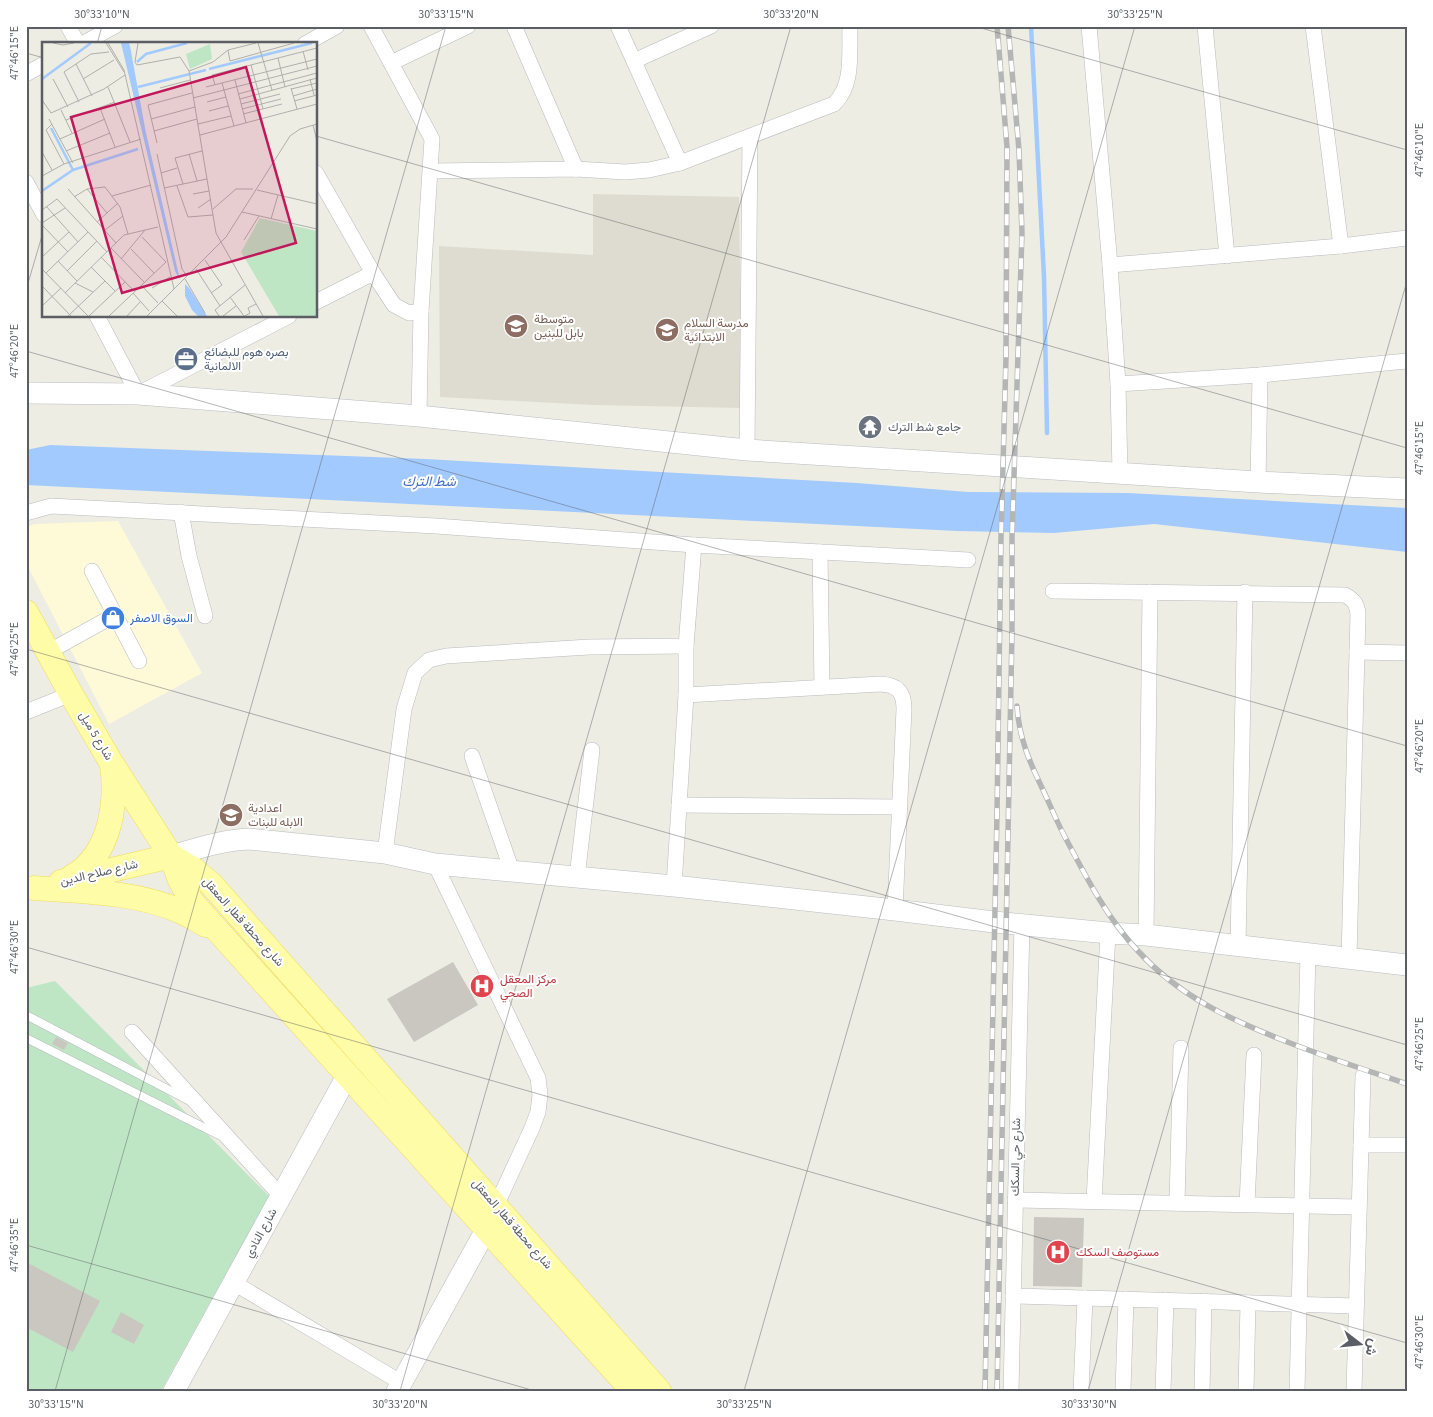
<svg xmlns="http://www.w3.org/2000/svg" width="1433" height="1417" font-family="'Source Sans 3',Vazirmatn,sans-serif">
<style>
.commercial{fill:#fefad8}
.education{fill:#dedcd1}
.green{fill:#bfe6c4}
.water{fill:#a2caff}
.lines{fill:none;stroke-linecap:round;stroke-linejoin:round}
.stream{stroke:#a2caff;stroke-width:4.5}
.building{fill:#c9c7c0}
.lane-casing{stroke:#b8babf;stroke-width:9}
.street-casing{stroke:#b8babf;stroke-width:16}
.secondary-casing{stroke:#b8bbc1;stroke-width:22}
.primary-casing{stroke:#f1db58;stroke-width:25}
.lane{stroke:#fff;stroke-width:8}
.street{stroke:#fff;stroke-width:15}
.secondary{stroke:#fff;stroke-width:21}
.primary{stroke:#fffca7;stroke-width:24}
.rail-casing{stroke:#b4b5b5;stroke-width:5.5}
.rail{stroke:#fff;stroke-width:4;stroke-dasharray:11;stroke-linecap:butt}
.ticks{fill:none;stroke:#5b5e64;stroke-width:1;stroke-opacity:0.45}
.labels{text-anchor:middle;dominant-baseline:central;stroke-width:4;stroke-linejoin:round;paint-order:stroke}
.education-label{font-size:12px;fill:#785e54;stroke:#fff;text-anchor:start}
.service-label{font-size:12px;fill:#4e5e75;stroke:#fff;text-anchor:start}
.worship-label{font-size:12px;fill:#5b616d;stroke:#fff;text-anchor:start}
.shop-label{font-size:12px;fill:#366cbe;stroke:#fff;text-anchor:start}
.street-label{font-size:12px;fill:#5b5e64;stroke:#fff}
.health-label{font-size:12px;fill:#be3a42;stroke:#fff;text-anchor:start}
.water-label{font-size:14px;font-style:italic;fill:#4471c3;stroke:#fff}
.inset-river{fill:none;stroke:#a2caff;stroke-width:2.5}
.inset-road{fill:none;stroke:#afb0ac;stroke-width:1}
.view{fill:#c2185b;fill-opacity:0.15;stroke:#c2185b;stroke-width:2.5}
.inset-edge{fill:none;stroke:#5b5e64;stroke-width:2.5}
.neatline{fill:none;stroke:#5b5e64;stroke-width:2}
.ticks-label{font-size:12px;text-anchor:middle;fill:#5b5e64}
</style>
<rect width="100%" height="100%" fill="#eeede3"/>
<path class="commercial" d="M118,521L202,673L109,724L26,563V527L35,524Z"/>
<path class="education" d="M593,194L739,197L742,408L594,405L440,397L439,246L593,255Z"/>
<path class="green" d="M55,981L269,1196L161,1391H26V988Z"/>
<path class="water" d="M50,445L426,459L857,483L968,492L1128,493L1407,508V552L1154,524L1054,533L957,531L26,485V450Z"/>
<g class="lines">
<path class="stream" d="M1031,26L1044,277L1047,433"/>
</g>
<g class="building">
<path d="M453,962L478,1005L414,1042L387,999Z"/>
<path d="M56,1037L68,1043L64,1050L52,1044Z"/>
<path d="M1034,1217L1084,1218L1082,1287L1033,1286Z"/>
<path d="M26,1262L100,1301L73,1352L26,1327Z"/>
<path d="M121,1312L144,1325L134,1344L111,1332Z"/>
</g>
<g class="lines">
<g class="lane-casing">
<g id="lane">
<path d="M26,1015L188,1100"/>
<path d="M26,1038L223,1137"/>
</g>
</g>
<g class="street-casing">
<g id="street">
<path d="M68,26L78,44"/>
<path d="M371,26L432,139L421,311L419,416"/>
<path d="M514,26L576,169"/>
<path d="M618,26L680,163"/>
<path d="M1089,26L1110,265L1118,384L1120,473"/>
<path d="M1205,26L1227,256"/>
<path d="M1313,26L1341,246"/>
<path d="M82,44L115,26"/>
<path d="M305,44L337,26"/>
<path d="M634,61L711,26"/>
<path d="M391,63L468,26"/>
<path d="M26,74L44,64"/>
<path d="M431,171L576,169L625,172L649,170L680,163L834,104C854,85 849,53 850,26"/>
<path d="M316,173L373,273L394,305L409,313L421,311"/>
<path d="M26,182L44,215"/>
<path d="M1110,265L1341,246L1407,238"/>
<path d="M316,302L373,273"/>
<path d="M97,316L138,394L289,316"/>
<path d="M1118,384L1260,375L1407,361"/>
<path d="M747,450L750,137"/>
<path d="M1258,482L1260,375"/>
<path d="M181,512L189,556L205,616"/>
<path d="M26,513L51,506L436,526L694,545L968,560"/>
<path d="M820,552L822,687"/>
<path d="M92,571L139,661"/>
<path d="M1053,591L1345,595C1354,600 1357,604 1358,614L1349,958"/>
<path d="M48,652L115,615"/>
<path d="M1357,652L1407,653"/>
<path d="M686,695L880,684C897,685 904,691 904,709L895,910"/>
<path d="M26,712L71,694"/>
<path d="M472,756L512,871"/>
<path d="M679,805L899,807"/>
<path d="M385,853L404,709L415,673L429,660L446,656L589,647L686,646"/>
<path d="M435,864L538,1078L540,1095L538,1112L532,1128L496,1206"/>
<path d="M577,877L592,750"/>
<path d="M674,886L686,695V646L694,545"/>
<path d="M1146,935L1150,592"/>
<path d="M1238,946L1245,592"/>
<path d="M132,1032L281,1196"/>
<path d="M1361,1145H1407"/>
<path d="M1015,1200L1359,1207"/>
<path d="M1094,1201L1108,933"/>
<path d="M1177,1203L1181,1048"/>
<path d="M1247,1204L1254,1055"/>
<path d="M234,1283L402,1383"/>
<path d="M1013,1296L1356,1306"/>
<path d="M1011,1391L1022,924"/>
<path d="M1081,1391L1085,1298"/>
<path d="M1123,1391L1126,1299"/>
<path d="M1163,1391L1166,1300"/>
<path d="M1202,1391L1204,1301"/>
<path d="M1246,1391L1248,1303"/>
<path d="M1297,1391L1308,954"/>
<path d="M1354,1391L1363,1076"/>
</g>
</g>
<g class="secondary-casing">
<g id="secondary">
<path d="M26,393L138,394L419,416L747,450L1258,482L1407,489"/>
<path d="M171,856C197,849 222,840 249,839L385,853L435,864L674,886L895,910L994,922L1108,933L1146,935L1407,965"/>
<path d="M174,1391L347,1076"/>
<path d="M397,1391L487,1228"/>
</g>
</g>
<g class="primary-casing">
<g id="primary">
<path d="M26,612L71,694L112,764L171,856L180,880L192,902C338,1066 486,1227 633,1391"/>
<path d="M171,856L193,869L212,885L659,1391"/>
<path d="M69,879C73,876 78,873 82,870C111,846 117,801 112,765"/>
<path d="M61,882L171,856"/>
<path d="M34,888C82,891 138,892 182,912C191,916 198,921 206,925"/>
</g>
</g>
<use href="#lane" class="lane"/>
<use href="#street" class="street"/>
<use href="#secondary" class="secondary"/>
<use href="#primary" class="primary"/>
<g class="rail-casing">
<g id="rail">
<path d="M1017,706C1019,739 1030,763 1044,792C1051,807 1057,822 1065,837C1086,877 1107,918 1138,951C1179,996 1229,1019 1285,1041C1325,1057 1366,1070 1407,1084"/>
<path d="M985,1391L997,814L1001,538L1006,357L1007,147L997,26"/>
<path d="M997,1391L1012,632V537L1022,233L1019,150L1008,26"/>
</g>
</g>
<use href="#rail" class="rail"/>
</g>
<path class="ticks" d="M974,26L1407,150M97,44L102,26M26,53L44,58M316,136L1407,448M26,290L44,229M26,351L1407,746M26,649L1407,1045M26,947L1407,1343M26,1245L535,1391M55,1391L446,26M400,1391L791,26M744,1391L1135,26M1088,1391L1407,281"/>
<defs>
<g id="school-disc" transform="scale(1.25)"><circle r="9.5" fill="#8d6e63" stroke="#fff"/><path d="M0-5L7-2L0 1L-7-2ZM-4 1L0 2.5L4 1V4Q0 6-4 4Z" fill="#fff"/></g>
<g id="office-disc" transform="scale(1.25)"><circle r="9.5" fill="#5c6f8a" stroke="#fff"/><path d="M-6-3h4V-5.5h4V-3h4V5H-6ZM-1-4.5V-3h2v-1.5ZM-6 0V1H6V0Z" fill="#fff"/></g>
<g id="temple-disc" transform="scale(1.25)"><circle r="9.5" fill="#6b7280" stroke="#fff"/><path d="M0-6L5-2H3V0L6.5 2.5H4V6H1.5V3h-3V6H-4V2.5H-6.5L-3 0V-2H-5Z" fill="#fff"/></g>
<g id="shop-disc" transform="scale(1.25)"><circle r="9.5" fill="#3f7fe0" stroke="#fff"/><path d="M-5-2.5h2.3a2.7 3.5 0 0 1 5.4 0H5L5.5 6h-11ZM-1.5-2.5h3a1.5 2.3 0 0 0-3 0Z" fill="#fff"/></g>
<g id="hospital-disc" transform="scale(1.25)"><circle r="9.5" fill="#e0444e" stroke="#fff"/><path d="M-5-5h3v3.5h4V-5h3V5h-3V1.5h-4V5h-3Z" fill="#fff"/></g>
</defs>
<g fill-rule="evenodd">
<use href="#school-disc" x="516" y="326"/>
<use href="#school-disc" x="667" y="330"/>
<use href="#office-disc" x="186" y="359"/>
<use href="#temple-disc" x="870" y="427"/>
<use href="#shop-disc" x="113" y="618"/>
<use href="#school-disc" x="231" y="815"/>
<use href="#hospital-disc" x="482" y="986"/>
<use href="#hospital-disc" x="1058" y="1252"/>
</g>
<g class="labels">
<g class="education-label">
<text x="534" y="319">متوسطة<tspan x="534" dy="14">بابل للبنين</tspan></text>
<text x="684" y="323">مدرسة السلام<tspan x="684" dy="14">الابتدائية</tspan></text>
<text x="248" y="808">اعدادية<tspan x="248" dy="14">الابله للبنات</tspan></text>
</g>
<g class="service-label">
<text x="204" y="352">بصره هوم للبضائع<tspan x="204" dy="14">الالمانية</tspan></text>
</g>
<g class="worship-label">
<text x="888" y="427">جامع شط الترك</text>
</g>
<g class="shop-label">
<text x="130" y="618">السوق الاصفر</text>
</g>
<g class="street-label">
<text transform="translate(96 736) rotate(59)">شارع 5 ميل</text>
<text transform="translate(99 873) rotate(-13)">شارع صلاح الدين</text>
<text transform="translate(243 922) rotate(48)">شارع محطة قطار المعقل</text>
<text transform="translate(1016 1157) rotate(-89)">شارع حي السكك</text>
<text transform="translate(512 1224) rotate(49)">شارع محطة قطار المعقل</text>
<text transform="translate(261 1233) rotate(-61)">شارع النادي</text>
</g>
<g class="health-label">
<text x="500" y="979">مركز المعقل<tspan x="500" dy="14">الصحي</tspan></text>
<text x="1076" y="1252">مستوصف السكك</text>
</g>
<g class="water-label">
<text x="429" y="482">شط الترك</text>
</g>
</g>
<g transform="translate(42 42)">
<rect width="275" height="275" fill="#eeede3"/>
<path d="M168,2L170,17L148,27L144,12ZM218,176L275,189V274H237L199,210Z" fill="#bfe6c4"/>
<path d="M79,1H87L88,4L104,91L138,238L133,229ZM143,242L147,246L165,274H156L150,268L143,254Z" fill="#a2caff"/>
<path class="inset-river" d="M95,20L104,12L145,1M167,27L270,1M0,37L49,1M96,45L164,28M9,86L31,128M0,149L31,128L96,107"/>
<path class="inset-road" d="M11,1L21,3L32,1M64,1L82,30M66,1L82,28L132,247M96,1L93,20L95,23L138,15L147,29L174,191L179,200M216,1L230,48M186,8L188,19L252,1M261,9L266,28M236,16L243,45M34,22L50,54M209,23L221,67M147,29L171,20L186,8L214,1M11,37L26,65M41,37L72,18M268,37L272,53M193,38L204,81M180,41L192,84M173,43L170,33L275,6M66,45L88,100M164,45L275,17M118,46L148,38M249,46L255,67M249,47L275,41M196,52L275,31M251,54L275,47M151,56L275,24M198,57L275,36M0,58L9,71L62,47L83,33M252,59L275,53M37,60L22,30L49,12L67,10M165,60L184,55M199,62L238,52M58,66L73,105M200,67L239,57M19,68L30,91M167,69L186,64M201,72L240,62M7,77L31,121M109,77L153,65M24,78L73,60M10,82L4,88L22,122M156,82L189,74M271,83L275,99M112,89L155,77M158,93L275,62M18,97L63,77M115,101L106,63L150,51M24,109L68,91M0,110L10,128M115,112L140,227L145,234M147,112L155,139M119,131L135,126M0,134L22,122L99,97M141,142L133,116L160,109M135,144L146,175L171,173M122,146L165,137M26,147L74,201M45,147L65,171M215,148L275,162M151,152L167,149M70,154L109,143M32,155L45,147L63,145L78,165L86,192M4,164L36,200M156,166L169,157M171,167L194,147H211M0,168L15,157L65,210M200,170L275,187M229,177L236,153M55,180L76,161M0,181L23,166M0,183L26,210M63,188L81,174M202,198L217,174M179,200L221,274M69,206L102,240M89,207L112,231M0,215L27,190M59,215L93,250M79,217L103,188M163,218L180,243L169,251M16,219L35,239M49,225L73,249M0,227L46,274M154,227L178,264M25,229L55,199M4,231L46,190M143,237L163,271M33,241L51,250M99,243L116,261M0,244L29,274M110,246L128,235M23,251L82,193L116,185M91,251L107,269M188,255L202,274M120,259L135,274M0,264L19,246M26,274L63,239M47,274L83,240M67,274L124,220L100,195M85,274L98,260M105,274L184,195L248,94L258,87L275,82M177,274L173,268L203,243M181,274L194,264M203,274L208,271L206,266L214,262"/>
<path class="view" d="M204,25L254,201L80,251L29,75Z"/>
<rect width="275" height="275" class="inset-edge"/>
</g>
<rect width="1433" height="1417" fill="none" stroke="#ffffff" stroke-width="55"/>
<g transform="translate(1360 1344) rotate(106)" stroke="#ffffff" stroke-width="4" paint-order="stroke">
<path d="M0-4L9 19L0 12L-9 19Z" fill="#5b5e64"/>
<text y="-8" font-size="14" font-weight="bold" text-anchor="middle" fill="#5b5e64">ش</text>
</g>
<rect x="28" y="28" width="1378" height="1362" class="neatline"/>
<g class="ticks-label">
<text x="102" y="18">30°33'10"N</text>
<text x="446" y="18">30°33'15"N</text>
<text x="791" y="18">30°33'20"N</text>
<text x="1135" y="18">30°33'25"N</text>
<text transform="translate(14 53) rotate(-90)" y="4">47°46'15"E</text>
<text transform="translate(1419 150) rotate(-90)" y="4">47°46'10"E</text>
<text transform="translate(14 351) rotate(-90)" y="4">47°46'20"E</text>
<text transform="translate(1419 448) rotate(-90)" y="4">47°46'15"E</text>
<text transform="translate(14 649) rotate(-90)" y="4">47°46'25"E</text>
<text transform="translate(1419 746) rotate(-90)" y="4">47°46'20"E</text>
<text transform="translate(14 947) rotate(-90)" y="4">47°46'30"E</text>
<text transform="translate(1419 1044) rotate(-90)" y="4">47°46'25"E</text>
<text transform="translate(14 1245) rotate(-90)" y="4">47°46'35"E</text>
<text transform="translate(1419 1342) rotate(-90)" y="4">47°46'30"E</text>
<text x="56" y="1408">30°33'15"N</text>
<text x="400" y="1408">30°33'20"N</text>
<text x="744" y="1408">30°33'25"N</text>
<text x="1089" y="1408">30°33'30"N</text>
</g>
</svg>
